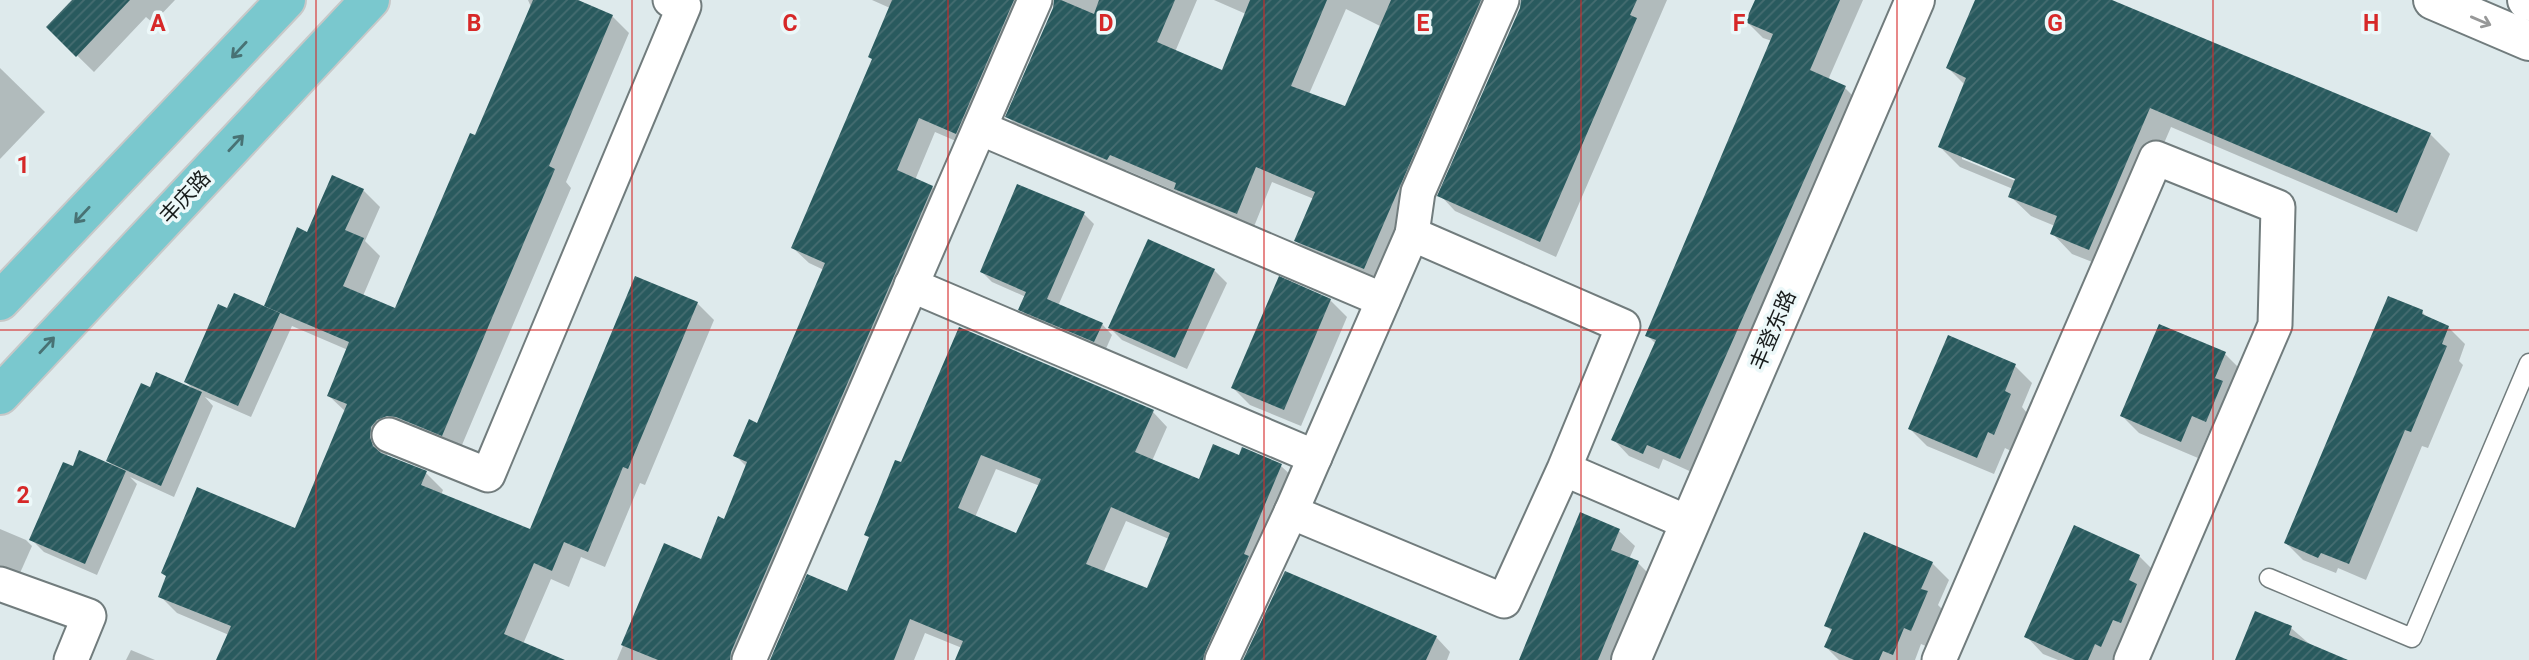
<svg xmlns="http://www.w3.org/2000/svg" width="2529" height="660" font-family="Roboto,'Noto Sans SC',sans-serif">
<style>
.shadow{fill:#0003;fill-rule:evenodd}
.building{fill:url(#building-hatch);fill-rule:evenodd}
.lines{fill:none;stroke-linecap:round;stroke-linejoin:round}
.service-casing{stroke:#717c7d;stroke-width:21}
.minor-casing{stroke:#717c7d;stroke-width:37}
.tertiary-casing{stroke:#717c7d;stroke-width:42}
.primary-casing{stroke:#c7c8c8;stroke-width:42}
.service{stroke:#fff;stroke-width:18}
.minor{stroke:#fff;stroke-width:33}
.tertiary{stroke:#fff;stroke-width:38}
.primary{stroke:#7ac8ce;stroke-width:38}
.oneway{stroke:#979898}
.oneway2{stroke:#487274}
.grid{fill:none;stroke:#d62828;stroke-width:2;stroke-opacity:0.55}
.labels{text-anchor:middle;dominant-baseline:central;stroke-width:7;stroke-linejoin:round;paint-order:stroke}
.street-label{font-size:21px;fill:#171b1b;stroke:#ecf8f9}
.grid-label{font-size:23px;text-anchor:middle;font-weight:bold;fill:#d62828;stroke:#ecf8f9;stroke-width:7;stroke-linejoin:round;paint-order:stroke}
</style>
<defs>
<pattern id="building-hatch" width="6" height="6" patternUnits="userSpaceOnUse" patternTransform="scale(1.75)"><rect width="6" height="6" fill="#295a5e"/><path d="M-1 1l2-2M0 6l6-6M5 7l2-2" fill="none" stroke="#466d71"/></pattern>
</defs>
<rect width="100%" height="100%" fill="#deeaec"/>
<g class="shadow">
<path d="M74,0H175L153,23L146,17L94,72L48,27Z"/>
<path d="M528,0H573L612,16L629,33L566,182L571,188L459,452L388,444L387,457L426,473L443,490L441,495L531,531L697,303L714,320L645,485L640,483L605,567L581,557L569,587L551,579L523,644L546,660H218L229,635L177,613L160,596L296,530L346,412L329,396L348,350L292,326L251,417L205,397L213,406L174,497L130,477L137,484L97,575L44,552L32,540L73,468H115L108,461L150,389L195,391L186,382L228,310L272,312L266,305L308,234L363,190L380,207L365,241L380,256L363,296L396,311L476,138L531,7Z"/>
<path d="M872,0H1040L972,148L935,132L915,180L932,187L948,203L750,660H617L665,546L702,561L724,521L747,467L735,455L758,425L824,270L809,263L793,248L873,60L890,8Z"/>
<path d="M1056,0H1197L1175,52L1222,72L1246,14L1214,0H1507L1380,283L1312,256L1296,241L1314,199L1272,182L1253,229L1192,204L1180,193L1126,170L1123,175L1023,132L1007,116L1055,7ZM1346,9L1382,27L1346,108L1309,94Z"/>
<path d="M1523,0H1667L1556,257L1455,211L1440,195L1521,8Z"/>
<path d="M1756,0H1863L1828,80L1845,88L1861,104L1696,474L1663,459L1659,469L1629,456L1613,439L1656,344L1647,335L1772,41L1763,38L1747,22Z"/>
<path d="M1977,0H2108L2430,134L2450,154L2417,232L2171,127L2110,269L2072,254L2052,233L2055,226L2031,216L2010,196L2013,189L1960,167L1940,147L1965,85L1948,68ZM1962,155L2024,181L2023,184L1962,159Z"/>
<path d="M0,68L45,112L0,159Z"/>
<path d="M1084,214L1094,224L1058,306L1102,324L1112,335L1105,351L1031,320L1021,309L1026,297L992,282L982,272Z"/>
<path d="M1149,241L1214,270L1227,283L1187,369L1122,340L1110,328Z"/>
<path d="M1330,300L1347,317L1301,426L1250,405L1233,388Z"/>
<path d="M2422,312L2430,320L2448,327L2465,344L2459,361L2463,365L2428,448L2422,446L2366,580L2338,568L2336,573L2303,560L2286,543Z"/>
<path d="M1949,337L2015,366L2032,383L2022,407L2027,413L2011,451L2005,448L1994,474L1927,446L1910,429Z"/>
<path d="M2225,354L2242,371L2223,438L2209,432L2198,458L2139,433L2122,416Z"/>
<path d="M1153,412L1167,427L1152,461L1200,481L1240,457L1281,466L1296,480L1222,660H957L962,648L925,633L914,660H781L848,593L871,539L866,534L902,464ZM996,469L1040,486L1017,535L975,517ZM1126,521L1169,539L1148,590L1103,573Z"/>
<path d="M0,529L26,540L32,546L20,573L0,566Z"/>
<path d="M1619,531L1635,546L1629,559L1638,563L1654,579L1620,660H1555Z"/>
<path d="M2139,556L2156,573L2119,660H2058L2043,654L2027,637Z"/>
<path d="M1932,563L1949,580L1938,605L1943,610L1928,647L1921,644L1915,660H1839L1826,647L1832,632L1826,625Z"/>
<path d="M2291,628L2328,660H2236Z"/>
<path d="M1436,637L1450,652L1447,660H1245Z"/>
<path d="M131,650L155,660H126Z"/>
</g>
<g class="building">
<path d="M72,0H130L76,57L46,27Z"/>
<path d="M533,0H578L613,15L549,166L555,169L442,436L396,417L387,416L377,420L371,427L370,437L373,446L381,453L427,471L421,485L530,529L635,276L698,302L628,469L623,467L588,552L564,542L552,571L534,563L504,634L565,660H216L231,626L158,597L166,576L161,573L197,487L295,528L347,404L327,396L349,342L264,306L297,227L307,232L332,175L364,189L345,230L364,238L343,286L395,308L470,133L475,135Z"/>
<path d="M892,0H1014L956,134L919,118L897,170L933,186L731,652L730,660H658L621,645L664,543L701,559L718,516L724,519L747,462L733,456L749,419L757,423L825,263L791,248L872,59L868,57Z"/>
<path d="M1054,0H1061L1094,14L1099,0H1175L1157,42L1222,70L1250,0H1327L1291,86L1345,106L1391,0H1481L1364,269L1294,241L1315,192L1256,167L1237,214L1174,189L1176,183L1110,155L1107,160L1005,117L1053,8Z"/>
<path d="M1521,0H1637L1630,15L1637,18L1540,242L1437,196L1520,8Z"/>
<path d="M1755,0H1840L1810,70L1846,86L1680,459L1647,445L1643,454L1611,440L1656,340L1645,336L1773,34L1745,22Z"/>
<path d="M1975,0H2112L2431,133L2397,213L2150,108L2089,250L2050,234L2057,216L2008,197L2015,179L1938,147L1966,78L1946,68Z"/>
<path d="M1017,184L1085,212L1047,299L1103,323L1094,342L1018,310L1026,292L980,272Z"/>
<path d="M1148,239L1215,269L1175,358L1108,328Z"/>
<path d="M1279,276L1331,299L1284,410L1231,388Z"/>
<path d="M234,293L280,313L238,406L184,382L218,304L227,308Z"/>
<path d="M2388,296L2423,310L2422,314L2449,326L2442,344L2447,346L2411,432L2405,430L2349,564L2321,553L2318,558L2284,543Z"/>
<path d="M2159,324L2226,352L2215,378L2223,381L2206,422L2192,416L2181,442L2120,416Z"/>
<path d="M959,327L1154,410L1135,452L1199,479L1213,444L1239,455L1242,447L1282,464L1244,554L1249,556L1205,652L1203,660H955L963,641L910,619L894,660H770L807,574L847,591L869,537L864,535L878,502L895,460L901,462ZM981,455L1041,479L1016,533L958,508ZM1111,507L1170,533L1147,588L1086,564Z"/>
<path d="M1948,335L2016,364L2005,391L2011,394L1994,435L1988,432L1977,458L1908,429Z"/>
<path d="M156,372L202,392L161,486L106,461L141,383L150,387Z"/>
<path d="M79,450L126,471L85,564L29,540L63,462L73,466Z"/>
<path d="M1580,512L1620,529L1611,550L1639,561L1598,660H1519Z"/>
<path d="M2074,525L2140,555L2129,580L2137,584L2121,623L2113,620L2101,647L2095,644L2088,660H2075L2024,637Z"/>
<path d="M1864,532L1933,562L1921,589L1928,591L1911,631L1904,628L1893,655L1883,651L1879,660H1854L1824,647L1832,629L1824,626Z"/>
<path d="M1285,571L1437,636L1426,660H1243Z"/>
<path d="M2255,611L2292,626L2289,635L2348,660H2235Z"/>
</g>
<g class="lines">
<g class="service-casing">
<path id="service" d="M2269,578L2412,638L2529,363"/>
</g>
<g class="minor-casing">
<g id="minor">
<path d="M980,128L1383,300"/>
<path d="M1412,234L1418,192L1502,0"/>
<path d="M911,285L1315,457"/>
<path d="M389,435L488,475L684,6L670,0"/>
<path d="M1564,469L1504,601L1291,512L1412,234L1623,326L1564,469L1689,523"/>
<path d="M0,584L89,616L71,660"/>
<path d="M749,660L1035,0"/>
<path d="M1222,660L1291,512"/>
<path d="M1939,660L2156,158L2278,207L2275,325L2131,660"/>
</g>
</g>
<g class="tertiary-casing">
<g id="tertiary">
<path d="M2433,0L2529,41"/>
<path d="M2527,0L2529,1"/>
<path d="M1631,660L1915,0"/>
</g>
</g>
<g class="primary-casing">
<g id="primary">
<path d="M0,301L286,0"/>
<path d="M0,395L370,0"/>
</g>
</g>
<use href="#service" class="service"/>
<use href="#minor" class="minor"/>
<use href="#tertiary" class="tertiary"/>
<use href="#primary" class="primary"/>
</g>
<defs><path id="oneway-shaft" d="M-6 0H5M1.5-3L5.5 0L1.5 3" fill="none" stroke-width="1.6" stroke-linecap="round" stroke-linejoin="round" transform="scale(1.75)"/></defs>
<use class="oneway" href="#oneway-shaft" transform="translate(2481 21) rotate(23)"/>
<g class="oneway2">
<use href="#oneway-shaft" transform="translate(239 50) rotate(133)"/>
<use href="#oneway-shaft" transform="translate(236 143) rotate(-47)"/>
<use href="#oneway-shaft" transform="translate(82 215) rotate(133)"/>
<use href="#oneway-shaft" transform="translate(47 345) rotate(-47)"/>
</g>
<path class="grid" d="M316,0V660M632,0V660M948,0V660M1264,0V660M1581,0V660M1897,0V660M2213,0V660M0,330H2529"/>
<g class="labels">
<g class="street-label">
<text transform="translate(185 197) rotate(-47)">丰庆路</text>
<text transform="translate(1773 330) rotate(-67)">丰登东路</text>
</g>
</g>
<g class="grid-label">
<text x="158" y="31">A</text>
<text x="474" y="31">B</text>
<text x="790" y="31">C</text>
<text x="1106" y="31">D</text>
<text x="1423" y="31">E</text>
<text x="1739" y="31">F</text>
<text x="2055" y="31">G</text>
<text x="2371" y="31">H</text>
<text x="23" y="173">1</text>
<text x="23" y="503">2</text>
</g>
</svg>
